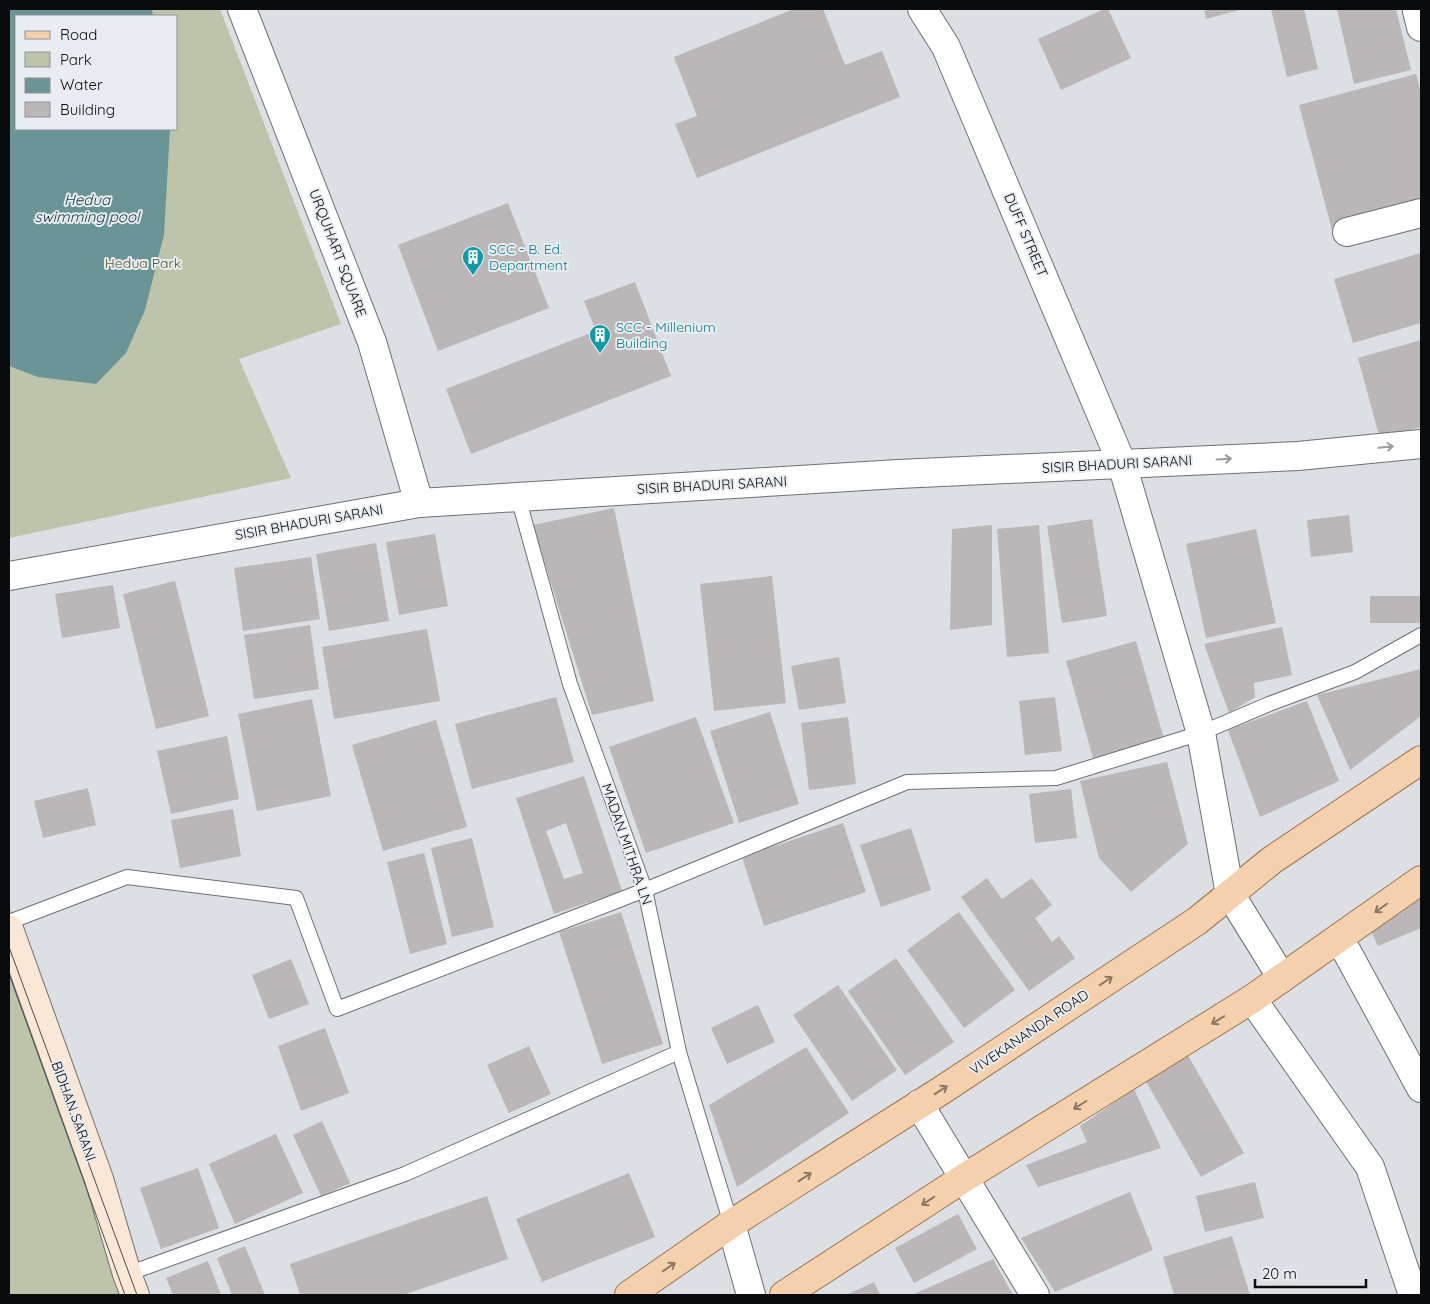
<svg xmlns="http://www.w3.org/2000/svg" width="1430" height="1304" font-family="Quicksand,sans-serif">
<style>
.green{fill:#bec4aa;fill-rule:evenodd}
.water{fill:#6b9496}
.building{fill:#bbb6b7;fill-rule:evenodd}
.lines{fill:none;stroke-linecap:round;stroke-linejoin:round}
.service-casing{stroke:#6e7074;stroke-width:16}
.minor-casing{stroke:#6e7074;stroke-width:30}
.tertiary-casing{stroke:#6e7074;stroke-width:30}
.secondary-casing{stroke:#6e7074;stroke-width:30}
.primary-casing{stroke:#9e7650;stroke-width:30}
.service{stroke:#fff;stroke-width:14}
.minor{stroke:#fff;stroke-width:28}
.tertiary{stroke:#fff;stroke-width:28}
.secondary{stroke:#fae7d5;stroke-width:28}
.primary{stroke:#f4d0ac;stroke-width:28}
.tram{stroke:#4b4d50;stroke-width:1}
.oneway{stroke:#9d9d9e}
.oneway2{stroke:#8b7764}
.labels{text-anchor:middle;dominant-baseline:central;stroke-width:4;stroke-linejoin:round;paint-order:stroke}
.street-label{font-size:14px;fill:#0a0b0d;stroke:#e9ecf0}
.culture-label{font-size:14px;fill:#0d838f;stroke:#e9ecf0;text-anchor:start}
.park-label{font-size:14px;fill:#545c29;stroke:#e9ecf0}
.water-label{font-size:15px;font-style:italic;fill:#10393b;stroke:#e9ecf0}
</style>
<rect width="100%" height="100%" fill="#dcdfe3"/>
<g class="green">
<path d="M9,9H220L341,324L239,359L291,478L9,538ZM16,16H176V129H16Z"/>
<path d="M9,905L147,1295H9Z"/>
</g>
<path class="water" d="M9,9H152L153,16H16V129H170L164,235L145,310L126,353L96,384L38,377L9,366Z"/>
<g class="building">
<path d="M794,9H823L845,65L882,51L900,97L697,178L675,124L697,116L674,57Z"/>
<path d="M1104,9H1108L1131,58L1061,90L1038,39Z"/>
<path d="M1204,9H1243L1206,19Z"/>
<path d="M1271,9H1304L1318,69L1287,77Z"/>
<path d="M1337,9H1396L1411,70L1354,84Z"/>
<path d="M1416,74L1421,93V205L1332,230L1299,105Z"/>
<path d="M508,203L549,308L438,351L398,245Z"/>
<path d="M1421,253V323L1353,343L1334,279Z"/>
<path d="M635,282L671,376L471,454L446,389L596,331L584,301Z"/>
<path d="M1421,340V427L1380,439L1358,358Z"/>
<path d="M614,508L654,701L592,715L533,525Z"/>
<path d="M1349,515L1353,552L1311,557L1307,520Z"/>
<path d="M1092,519L1107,616L1062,623L1047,526Z"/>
<path d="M992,525V625L950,630L952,529Z"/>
<path d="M1039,525L1049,653L1007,657L997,529Z"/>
<path d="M1256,529L1276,623L1206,638L1186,544Z"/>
<path d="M435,534L448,606L399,615L386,542Z"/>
<path d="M376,543L389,621L329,631L316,554Z"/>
<path d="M311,557L320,619L243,631L234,568Z"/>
<path d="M772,576L786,703L714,711L700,584Z"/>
<path d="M175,581L209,716L156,729L123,594Z"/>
<path d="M113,585L120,628L62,638L55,594Z"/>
<rect x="1370" y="596" width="51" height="27"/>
<path d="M310,625L319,689L254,699L244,635Z"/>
<path d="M1282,627L1292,675L1254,683L1255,697L1229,713L1204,644Z"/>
<path d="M427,629L440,701L334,719L322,647Z"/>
<path d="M1136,641L1164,739L1093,758L1066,661Z"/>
<path d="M839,657L846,703L799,710L791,666Z"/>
<path d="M1421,669V716L1350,770L1317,695Z"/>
<path d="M556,697L574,762L472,789L455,724Z"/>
<path d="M1055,697L1062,751L1025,755L1019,701Z"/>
<path d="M312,699L331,796L257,811L238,714Z"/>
<path d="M1307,701L1339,781L1260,817L1228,730Z"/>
<path d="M770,712L799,804L739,823L710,731Z"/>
<path d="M696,717L734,823L646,853L609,747Z"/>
<path d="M848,717L856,784L809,790L801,723Z"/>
<path d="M436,720L467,827L383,851L352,745Z"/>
<path d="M227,736L239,799L171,814L157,751Z"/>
<path d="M1167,762L1188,844L1131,892L1099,858L1080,781Z"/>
<path d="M584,776L622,891L554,914L516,798ZM566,823L583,873L564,879L546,831Z"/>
<path d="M88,788L96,825L43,838L34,801Z"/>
<path d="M1071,789L1077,838L1035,843L1029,794Z"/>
<path d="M233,809L241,856L180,868L171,820Z"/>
<path d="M843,823L866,892L764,926L742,857Z"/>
<path d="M911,828L931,890L881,907L860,845Z"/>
<path d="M472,838L494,927L452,937L431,848Z"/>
<path d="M424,853L447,944L410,954L387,862Z"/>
<path d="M987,878L1002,899L1032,878L1052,905L1035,918L1052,942L1059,936L1075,958L1029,991L961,897Z"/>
<path d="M1421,897V928L1378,946L1370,929Z"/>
<path d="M621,912L663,1044L602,1064L559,932Z"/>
<path d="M959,912L1015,990L964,1028L907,950Z"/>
<path d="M896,958L954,1042L905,1075L848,991Z"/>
<path d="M291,959L309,1004L269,1019L252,975Z"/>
<path d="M838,985L897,1070L852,1101L793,1015Z"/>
<path d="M758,1005L775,1042L727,1064L711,1028Z"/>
<path d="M325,1028L349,1093L301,1111L278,1046Z"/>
<path d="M529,1046L551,1094L509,1113L487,1065Z"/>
<path d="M806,1047L849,1113L737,1187L709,1105Z"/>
<path d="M1187,1054L1244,1153L1201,1177L1144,1078Z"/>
<path d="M1134,1089L1161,1148L1038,1187L1026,1165L1087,1142L1080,1126Z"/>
<path d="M322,1121L350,1183L321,1196L293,1135Z"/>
<path d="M276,1134L303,1193L235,1224L209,1164Z"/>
<path d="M198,1168L219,1228L161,1249L140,1188Z"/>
<path d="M629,1173L655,1237L542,1282L516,1219Z"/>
<path d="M1255,1182L1264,1218L1205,1232L1196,1196Z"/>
<path d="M1130,1192L1153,1250L1055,1292L1021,1238Z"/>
<path d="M487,1196L508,1259L403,1295H300L290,1264Z"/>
<path d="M958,1214L977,1249L914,1283L895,1248Z"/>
<path d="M1232,1236L1250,1295H1174L1163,1257Z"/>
<path d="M245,1246L265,1295H232L217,1258Z"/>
<path d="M993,1259L1013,1295H914V1294Z"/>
<path d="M208,1261L221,1295H173L166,1278Z"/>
<path d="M874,1282L880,1295H846Z"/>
</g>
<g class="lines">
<g class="service-casing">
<g id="service">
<path d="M518,497L570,684L645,890L679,1052L731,1224"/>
<path d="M9,922L127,877L296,898L337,1009L645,890L907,782L1056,778L1201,733L1269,704L1355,672L1421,635"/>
<path d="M127,1274L405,1174L679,1052"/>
</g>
</g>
<g class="minor-casing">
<g id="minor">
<path d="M242,9L372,342L419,503"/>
<path d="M922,9L946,47L1122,464"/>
<path d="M1417,11L1421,27"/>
<path d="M1347,232L1421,213"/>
<path d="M1336,940L1347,952L1421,1088"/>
<path d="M1252,999L1370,1167L1413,1295"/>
<path d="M919,1104L1035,1295"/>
<path d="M731,1224L751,1295"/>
</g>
</g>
<g class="tertiary-casing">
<g id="tertiary">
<path d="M1122,464L1201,733L1230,894L1282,978"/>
<path d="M9,576L419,503L898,474L1298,456L1421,444"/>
</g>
</g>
<g class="secondary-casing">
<path id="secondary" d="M9,929L99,1179L127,1274L135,1295"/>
</g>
<g class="primary-casing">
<g id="primary">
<path d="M629,1295L731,1224L939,1092L1197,921L1272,860L1421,760"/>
<path d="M784,1295L964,1178L1252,999L1421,880"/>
</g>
</g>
<use href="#service" class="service"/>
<use href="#minor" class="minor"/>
<use href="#tertiary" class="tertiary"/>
<use href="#secondary" class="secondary"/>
<use href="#primary" class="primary"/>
<g class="tram">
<path d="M9,947L137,1295"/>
<path d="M9,974L125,1295"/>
</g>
</g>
<defs><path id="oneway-shaft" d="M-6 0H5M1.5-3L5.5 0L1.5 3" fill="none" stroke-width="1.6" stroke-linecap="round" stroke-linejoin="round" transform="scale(1.25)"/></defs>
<g class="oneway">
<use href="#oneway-shaft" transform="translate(1386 447) rotate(-6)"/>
<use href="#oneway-shaft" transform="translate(1224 459) rotate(-3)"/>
</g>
<g class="oneway2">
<use href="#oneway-shaft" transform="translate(1381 908) rotate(145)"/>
<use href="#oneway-shaft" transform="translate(1106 981) rotate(-34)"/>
<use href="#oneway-shaft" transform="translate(1218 1020) rotate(148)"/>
<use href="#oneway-shaft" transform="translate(941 1090) rotate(-33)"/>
<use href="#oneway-shaft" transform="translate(1080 1105) rotate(148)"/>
<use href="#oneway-shaft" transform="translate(805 1177) rotate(-33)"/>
<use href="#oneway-shaft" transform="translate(928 1201) rotate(147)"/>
<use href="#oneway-shaft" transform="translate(669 1267) rotate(-35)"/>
</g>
<defs>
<g id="building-pin" transform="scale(1.125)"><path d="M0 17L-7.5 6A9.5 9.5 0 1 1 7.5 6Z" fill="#0f9aa8" stroke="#e9ecf0"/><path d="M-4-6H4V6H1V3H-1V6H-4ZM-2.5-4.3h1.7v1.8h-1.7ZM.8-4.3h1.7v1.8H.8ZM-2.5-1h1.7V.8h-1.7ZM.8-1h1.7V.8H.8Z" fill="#fff"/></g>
</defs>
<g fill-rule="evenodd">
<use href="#building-pin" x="473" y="257"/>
<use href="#building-pin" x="600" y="335"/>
</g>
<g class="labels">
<g class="street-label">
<text transform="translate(1026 235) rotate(67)">DUFF STREET</text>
<text transform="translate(338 253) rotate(69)">URQUHART SQUARE</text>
<text transform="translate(1117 464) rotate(-3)">SISIR BHADURI SARANI</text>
<text transform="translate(712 485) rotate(-3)">SISIR BHADURI SARANI</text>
<text transform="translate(309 522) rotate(-10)">SISIR BHADURI SARANI</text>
<text transform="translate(627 844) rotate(71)">MADAN MITHRA LN</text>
<text transform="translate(1029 1032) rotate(-34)">VIVEKANANDA ROAD</text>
<text transform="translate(74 1111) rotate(70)">BIDHAN SARANI</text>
</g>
<g class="culture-label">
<text x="489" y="249">SCC - B. Ed.<tspan x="489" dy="16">Department</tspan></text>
<text x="616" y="327">SCC - Millenium<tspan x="616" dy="16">Building</tspan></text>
</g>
<g class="park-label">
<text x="143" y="263">Hedua Park</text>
</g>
<g class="water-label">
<text x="87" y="199">Hedua<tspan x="87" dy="17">swimming pool</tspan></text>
</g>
</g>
<rect width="1430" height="1304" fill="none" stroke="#0a0b0d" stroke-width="20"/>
<rect x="15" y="15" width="162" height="115" fill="#e9ecf0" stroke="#909295"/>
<rect x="25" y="31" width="25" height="8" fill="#f4d0ac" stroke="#909295"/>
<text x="60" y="40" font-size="15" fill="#0a0b0d">Road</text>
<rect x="25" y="52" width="25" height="15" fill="#bec4aa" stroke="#909295"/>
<text x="60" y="65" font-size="15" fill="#0a0b0d">Park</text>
<rect x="25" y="78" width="25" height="15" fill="#6b9496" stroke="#909295"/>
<text x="60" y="90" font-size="15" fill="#0a0b0d">Water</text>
<rect x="25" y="102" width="25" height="15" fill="#bbb6b7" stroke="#909295"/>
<text x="60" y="115" font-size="15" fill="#0a0b0d">Building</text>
<path d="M1255 1279v8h111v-8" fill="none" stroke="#0a0b0d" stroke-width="2.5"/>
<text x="1262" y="1279" font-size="15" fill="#0a0b0d" stroke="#e9ecf0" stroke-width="4" paint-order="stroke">20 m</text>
</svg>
